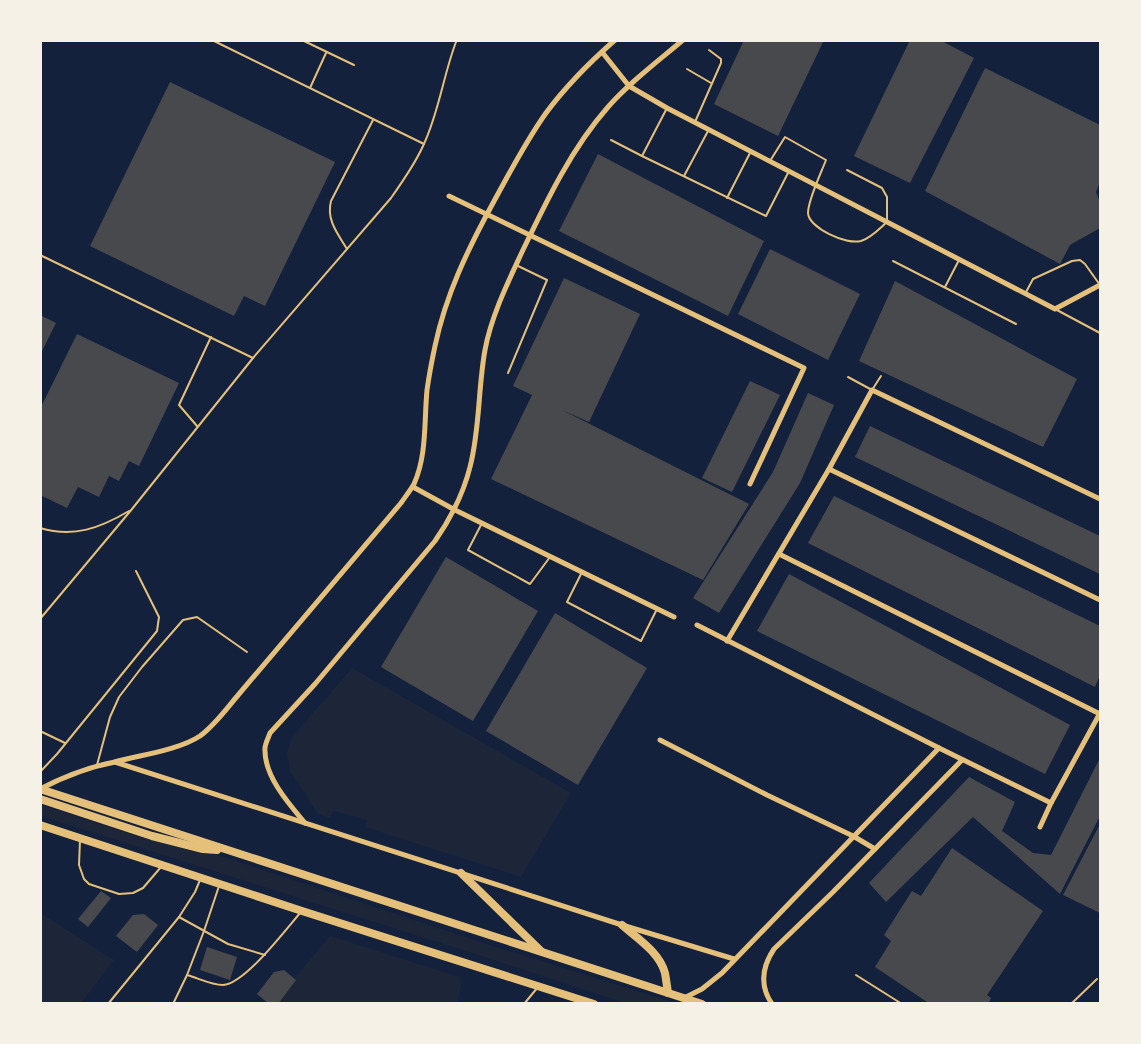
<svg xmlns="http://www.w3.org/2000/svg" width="1141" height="1044" font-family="Karla,sans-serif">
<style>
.green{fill:#1d2539}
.building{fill:#48494c}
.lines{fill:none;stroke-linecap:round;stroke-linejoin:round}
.service{stroke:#e5c07b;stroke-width:2}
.minor{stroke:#e5c07b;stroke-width:5}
.primary{stroke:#e5c07b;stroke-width:8}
</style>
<rect width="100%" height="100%" fill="#14213d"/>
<g class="green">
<path d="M352,668L571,793L521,877L365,827L367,820L334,811L329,818L317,813L290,771L287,752L292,737Z"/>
<path d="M41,805L146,839L218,855L480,942L676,1003H625L485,957L41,816Z"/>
<path d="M40,913L114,960L81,1003H41Z"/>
<path d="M330,936L460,977L461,985L458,1001L464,1003L273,1004Z"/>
</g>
<g class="building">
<path d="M744,40H824L778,136L714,104Z"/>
<path d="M910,40H940L974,58L910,183L854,156Z"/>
<path d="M985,68L1100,125V182L1096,192L1100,202V228L1070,245L1060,264L925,191Z"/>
<path d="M170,82L335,162L265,306L244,296L234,316L90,246Z"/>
<path d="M598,154L764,241L728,316L559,231Z"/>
<path d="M770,249L860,294L828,360L738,314Z"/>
<path d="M564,278L640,314L589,422L562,410L749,504L703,580L491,479L532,395L513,386Z"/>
<path d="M895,281L1077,379L1043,447L859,361Z"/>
<path d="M40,315L56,323L40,355Z"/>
<path d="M77,334L179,383L139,466L129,461L119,481L109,476L99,497L78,487L67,508L40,495V409Z"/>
<path d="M750,381L780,395L732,492L702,478Z"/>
<path d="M808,393L834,405L800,483L719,613L693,598L773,472Z"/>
<path d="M870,426L1100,536V574L855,457Z"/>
<path d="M834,496L1100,626V675L1095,687L808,543Z"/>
<path d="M446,557L538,611L473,721L381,667Z"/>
<path d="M789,574L1070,725L1045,774L757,631Z"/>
<path d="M555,613L647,668L578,785L486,731Z"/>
<path d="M1100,758V816L1060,894L973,817L886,902L869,883L969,777L1015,802L1002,831L1033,853L1051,855Z"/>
<path d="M1100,824V913L1063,895Z"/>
<path d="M952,848L1043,911L987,995L991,998L988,1004H930L875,967L891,941L884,935L912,891L921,896Z"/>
<path d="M101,891L111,898L88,927L78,919Z"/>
<path d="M144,914L158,925L137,952L116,936L133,915Z"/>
<path d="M207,947L237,957L230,980L200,970Z"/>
<path d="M284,970L296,980L278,1004H269L257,994L274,972Z"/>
</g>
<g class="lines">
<g class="service">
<path d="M212,40L424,144"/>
<path d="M302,40L354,65"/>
<path d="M549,40H560"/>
<path d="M687,69L711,83"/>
<path d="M310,88L326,53"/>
<path d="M667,108L642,156L766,216L788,173"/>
<path d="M695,122L721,63V59L709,50"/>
<path d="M611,140L642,156"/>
<path d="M770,161L785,137L826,160C821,173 808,200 808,213C809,228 846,245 861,241C871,238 879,229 887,222V197L882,188L847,170"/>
<path d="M684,176L708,131"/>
<path d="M727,198L750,153"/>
<path d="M347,249C338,234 326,220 331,201L373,120"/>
<path d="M40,255L253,358"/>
<path d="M893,261L1016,324"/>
<path d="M945,287L959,260"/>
<path d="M1025,294L1033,279L1072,261L1080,260L1085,264L1100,285"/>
<path d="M1055,309L1100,333"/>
<path d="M508,373L547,280L516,265"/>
<path d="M848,377L872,390L881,376"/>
<path d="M197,426L179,405L211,337"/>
<path d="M482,523L468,550L530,584L550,557"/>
<path d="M40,528C74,538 100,528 129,511"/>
<path d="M582,572L567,602L641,641L657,609"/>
<path d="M40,619L132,509L253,358L391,198C403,181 415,164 423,146C439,113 443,76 456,42"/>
<path d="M40,731L65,743"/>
<path d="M97,765L110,717L119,697L142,667L183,620L197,617L247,652"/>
<path d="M40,772L57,754L157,631L159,617L136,571"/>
<path d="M80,840L79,865L84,879L89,884L119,894L133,893L143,888L161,867"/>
<path d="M219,886L204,931L187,975C198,978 211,985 223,985C245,984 286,929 301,912"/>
<path d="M179,917L228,944L265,955"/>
<path d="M856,975L902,1004"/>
<path d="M108,1004L179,917L195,892L200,880"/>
<path d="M173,1004L187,975"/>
<path d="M524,1004L538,987"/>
<path d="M1071,1004L1097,979"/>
</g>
<g class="minor">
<path d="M602,52L629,86L667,108L1055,309L1100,285"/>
<path d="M449,196L804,368L750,484"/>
<path d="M829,469L1100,600"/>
<path d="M413,487L455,510L674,617"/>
<path d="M779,554L1100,714"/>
<path d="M697,625L939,748L1051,803"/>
<path d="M727,641L829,469L872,390L1100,499"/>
<path d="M660,740L767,795L853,836L875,849"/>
<path d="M115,762C140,755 179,750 200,736C215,725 227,708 239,694L401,503C405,497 410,491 414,484C427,455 424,422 427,390C429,376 432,360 435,346C446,294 468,249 493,203C510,172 526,141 546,113C566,86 590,62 615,40"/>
<path d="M40,789C65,776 88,767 115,762L622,925L734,959"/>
<path d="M305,823C289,804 265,777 265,751C264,745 268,739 270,733L315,684L435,541C451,518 463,495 470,467C480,429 478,388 485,350C491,317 508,282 522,252C546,202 571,149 608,107C630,82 657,62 683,40"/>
<path d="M1040,827L1051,803L1100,713"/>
<path d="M684,998L702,989L722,973L939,748"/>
<path d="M772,1004C759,985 762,967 774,949L833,892L962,760"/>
</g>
<g class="primary">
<path d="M40,789L702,1004"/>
<path d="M40,799L152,836L203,849L217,850"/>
<path d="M40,825L302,911L594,1004"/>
<path d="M461,873L541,951"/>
<path d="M622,925C638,939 659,952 665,973C666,979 667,986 668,993"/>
</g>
</g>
<rect width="1141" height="1044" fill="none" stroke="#f6f1e7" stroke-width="84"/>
</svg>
